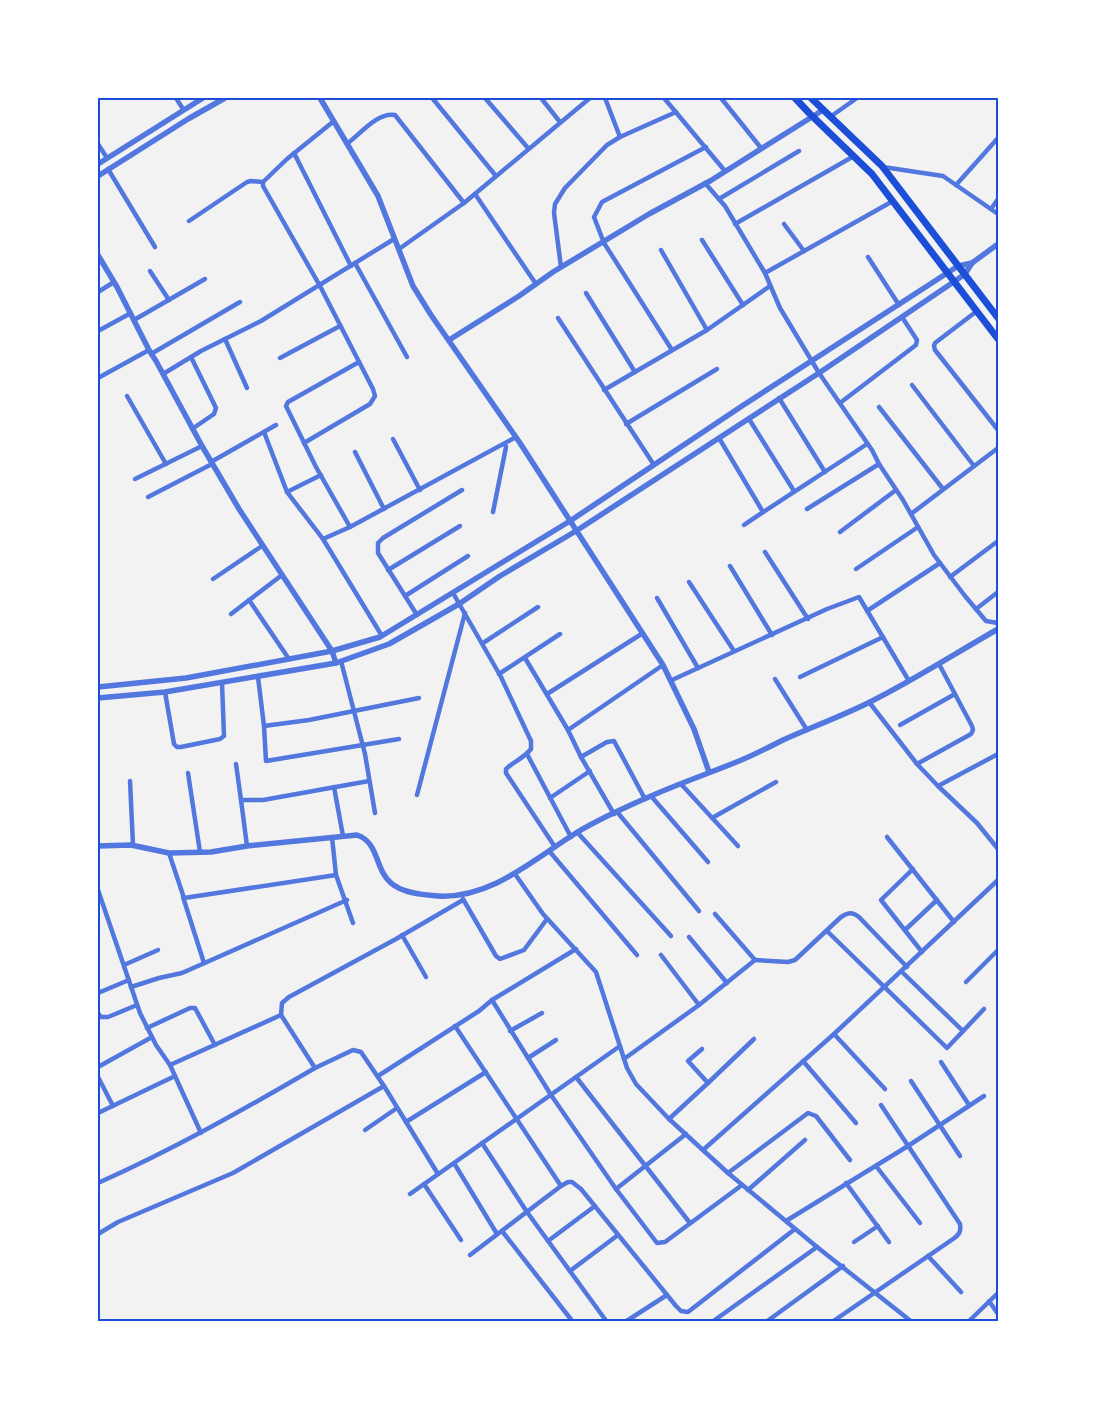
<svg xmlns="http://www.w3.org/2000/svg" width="1096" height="1419" font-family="'IBM Plex Serif',serif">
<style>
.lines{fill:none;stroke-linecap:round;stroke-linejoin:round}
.minor{stroke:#5277de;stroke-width:4.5}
.tertiary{stroke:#5277de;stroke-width:5.5}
.secondary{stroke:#1d4ed8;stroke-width:7}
.neatline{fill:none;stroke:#1d4ed8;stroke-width:2}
</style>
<rect width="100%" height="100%" fill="#f2f2f2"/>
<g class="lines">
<g class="minor">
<path d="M176,98L183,109"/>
<path d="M485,98L528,148"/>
<path d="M541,98L560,122"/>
<path d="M605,98L620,137L676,112"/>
<path d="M664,98L725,171"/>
<path d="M721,98L761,148"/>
<path d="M433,99L496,176"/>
<path d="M830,117L857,98"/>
<path d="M348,143C361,133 378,112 395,115L464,203"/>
<path d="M98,144L107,158"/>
<path d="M294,153L351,266"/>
<path d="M883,167L943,176L998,214"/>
<path d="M108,169L155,247"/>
<path d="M705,183L725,206L765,273L780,308L819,373L872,450L879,464L903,500L934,555L965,596L986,621L998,623"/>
<path d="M956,185L998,138"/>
<path d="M475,194L536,284"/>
<path d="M719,199L799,151"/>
<path d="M991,209L998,199"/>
<path d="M189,221L247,182L251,181L263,182"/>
<path d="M735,224L854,156"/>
<path d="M784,224L804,251"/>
<path d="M702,240L743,305"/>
<path d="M399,249L464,203L590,98"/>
<path d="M868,257L899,305"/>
<path d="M355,263L407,357"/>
<path d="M561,267L554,213L555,204L565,188L607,145L620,137"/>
<path d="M150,271L169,300"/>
<path d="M765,273L893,201"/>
<path d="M98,292L114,282"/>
<path d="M586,293L635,372"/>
<path d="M977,311L935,343L934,346L935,350L998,430"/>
<path d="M558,318L654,465"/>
<path d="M134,320L205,279"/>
<path d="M707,330L770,286"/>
<path d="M98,331L131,313"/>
<path d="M225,339L247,388"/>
<path d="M672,350L604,243L594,217L602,202L706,147"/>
<path d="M151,354L240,302"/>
<path d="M191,357L216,408L214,414L192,429"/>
<path d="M280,358L340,326"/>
<path d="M359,362L288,402L286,406L316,467L350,527L323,539L382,636"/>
<path d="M163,374L201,351L261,321L394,239"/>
<path d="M98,378L149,350"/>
<path d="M912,385L974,466"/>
<path d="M604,390L707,330L661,250"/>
<path d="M127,396L166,464"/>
<path d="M779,398L825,472"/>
<path d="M840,403L916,345L917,340L902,317"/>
<path d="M879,407L943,489"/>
<path d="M749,419L794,491"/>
<path d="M626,424L717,369"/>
<path d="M264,432L287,492L323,539"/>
<path d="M719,438L763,512"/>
<path d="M393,439L420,490"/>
<path d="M304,443L370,404L375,396L373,389L320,286L263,186V182L287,159L334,121"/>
<path d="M355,452L384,509"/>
<path d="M211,462L276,425"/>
<path d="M135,479L202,446"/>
<path d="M287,492L321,475"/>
<path d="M148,497L212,464"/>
<path d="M807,509L879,464"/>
<path d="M493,512L506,447L505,444"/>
<path d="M911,514L998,448"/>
<path d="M744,525C785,497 827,471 867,444"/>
<path d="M350,527L516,437"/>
<path d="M840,532L896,490"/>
<path d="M765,552L808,619"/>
<path d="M730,566L772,635"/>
<path d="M856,569L918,527"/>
<path d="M388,570L460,526"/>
<path d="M950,577L998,541"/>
<path d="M213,579L262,546"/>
<path d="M689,582L734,651"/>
<path d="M453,593L501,677L531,741V749C524,758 513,762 506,769V773L555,847"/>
<path d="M405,596L468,556"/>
<path d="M657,598L698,668"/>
<path d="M249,600L289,659"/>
<path d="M976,609L998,592"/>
<path d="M867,611L940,563"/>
<path d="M231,614L282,575"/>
<path d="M417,615L378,553V543L383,538L462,490"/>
<path d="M483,643L538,607"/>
<path d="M525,658L568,730L663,665"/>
<path d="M341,661L365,754L375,813"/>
<path d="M499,674L560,634"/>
<path d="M258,677L264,726"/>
<path d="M800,677L883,637"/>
<path d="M775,679L807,730"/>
<path d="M672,680L827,609L859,597L909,681"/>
<path d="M165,692L174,744L177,747H181L220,739L224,736L222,683"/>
<path d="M547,694L643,633"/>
<path d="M869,702L917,764L938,786L977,823L998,849"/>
<path d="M900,725L955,694"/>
<path d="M568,730L581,757L614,814"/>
<path d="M399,739L266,761L264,726L309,720L419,698"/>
<path d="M527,754L571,837"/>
<path d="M581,757L607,742L614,741L645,799"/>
<path d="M236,764L241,800"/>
<path d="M917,764L971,734L973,730L972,726L939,664"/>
<path d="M188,773L200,852"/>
<path d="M130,781L133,845"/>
<path d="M681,784L738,846"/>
<path d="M938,786L998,754"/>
<path d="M334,787L343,836"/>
<path d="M417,795L465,613"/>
<path d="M651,796L708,862"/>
<path d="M550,798L590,771"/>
<path d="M618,813L699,911"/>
<path d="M712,818L776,782"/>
<path d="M577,832L671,936"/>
<path d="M332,837L336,875"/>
<path d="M887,837L954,922"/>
<path d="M247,846L241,800H263L369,781"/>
<path d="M550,852L637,955"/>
<path d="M169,853L184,898L336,875L353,923"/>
<path d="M913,869L881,900L922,952"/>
<path d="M515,874L543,914L596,972L627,1068L636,1084L669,1119L728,1173L817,1247L912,1322"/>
<path d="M98,890L140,1013L156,1045L170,1065L281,1015L315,1068C243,1110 174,1149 98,1183"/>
<path d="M183,897L204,963"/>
<path d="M463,899L496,956L500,959L524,950L547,919"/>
<path d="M905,930L937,900"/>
<path d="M827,931L947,1048L984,1009"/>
<path d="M402,935L426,977"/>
<path d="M689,937L727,983"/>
<path d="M755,960L788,962L795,960L841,917C849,912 852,912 859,917L907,967"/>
<path d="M124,965L158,950"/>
<path d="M902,972L963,1031"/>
<path d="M966,982L998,950"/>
<path d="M131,987L159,978L182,973L347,900"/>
<path d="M98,993L129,980"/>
<path d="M492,1000L551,1095L616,1189L657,1243L665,1242L742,1185"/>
<path d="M699,1005L755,960L715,914"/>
<path d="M98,1013L101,1017H108L137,1005"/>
<path d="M281,1015L282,1003L289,997L396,939L463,900"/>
<path d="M455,1026L561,1186"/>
<path d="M147,1028L190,1008H195L215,1045"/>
<path d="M510,1031L542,1013"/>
<path d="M834,1034L885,1089"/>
<path d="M528,1058L556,1040"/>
<path d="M624,1059L699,1005L661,955"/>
<path d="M803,1061L856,1123"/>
<path d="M941,1062L969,1105"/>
<path d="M170,1065L201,1133"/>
<path d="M98,1067L152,1037"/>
<path d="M315,1068L353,1050L361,1052L384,1086"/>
<path d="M378,1076L479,1011L492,1000L576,949"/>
<path d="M98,1077L113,1106"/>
<path d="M576,1077L690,1223"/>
<path d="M911,1081L960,1156"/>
<path d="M708,1083L754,1039"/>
<path d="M98,1113L175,1076"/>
<path d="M669,1119L708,1083L688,1061L702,1049"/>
<path d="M406,1122L486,1072"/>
<path d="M365,1130L397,1108"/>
<path d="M482,1143L527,1212L607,1322"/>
<path d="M703,1150L834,1034L998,880"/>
<path d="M454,1163L497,1234"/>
<path d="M876,1166L920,1223"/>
<path d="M728,1173L808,1113L816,1116L850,1160"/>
<path d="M846,1183L889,1242"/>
<path d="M424,1184L461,1240"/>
<path d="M616,1189L686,1134"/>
<path d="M748,1190L805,1140"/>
<path d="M410,1194L620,1046"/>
<path d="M786,1221L908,1146L984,1096"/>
<path d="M502,1231L573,1322"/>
<path d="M98,1234L118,1222L233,1173L384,1086L438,1174"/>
<path d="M548,1241L595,1206"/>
<path d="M854,1242L878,1226"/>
<path d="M470,1255L561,1186L568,1182H572L581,1189L676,1306L681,1311L688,1312L795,1229"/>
<path d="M928,1256L961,1292"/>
<path d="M570,1271L618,1235"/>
<path d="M989,1301L998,1314"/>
<path d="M625,1322L667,1295"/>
<path d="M712,1322L817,1247"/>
<path d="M766,1322L843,1266"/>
<path d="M832,1322L953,1239C960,1234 961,1231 960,1224L881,1105"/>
<path d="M968,1322L998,1293"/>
</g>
<g class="tertiary">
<path d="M320,98L378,196L413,286L431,315L520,443L663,665L694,729L709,772"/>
<path d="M98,164L203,98"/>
<path d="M98,176L188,119L225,98"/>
<path d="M98,255L117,287L149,350L156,361L202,446L239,509L332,651L336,663"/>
<path d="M449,340L519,296L553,272L649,214L710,181L823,110"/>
<path d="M98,687L186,678L332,651L380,637L570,521L742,406L958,266L972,263"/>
<path d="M98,698L165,692L336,663L389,644L459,604L500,576L576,531L819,373L955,281L965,274L972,263L998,244"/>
<path d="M98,846L131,845L169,853L211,852L247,846L357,835C379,842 375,870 391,883C402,893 423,895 438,896C491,899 534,859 576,833C597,820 628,806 651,796C680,783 710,773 739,761C754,755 769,747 783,740C812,727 842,716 870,702C914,680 956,653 998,629"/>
</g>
<g class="secondary">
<path d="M795,98L810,114L872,174L998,339"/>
<path d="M811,98L882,166L998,318"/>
</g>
</g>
<rect width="1096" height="1419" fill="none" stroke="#ffffff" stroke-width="198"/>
<rect x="99" y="99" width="898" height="1221" class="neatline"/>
</svg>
